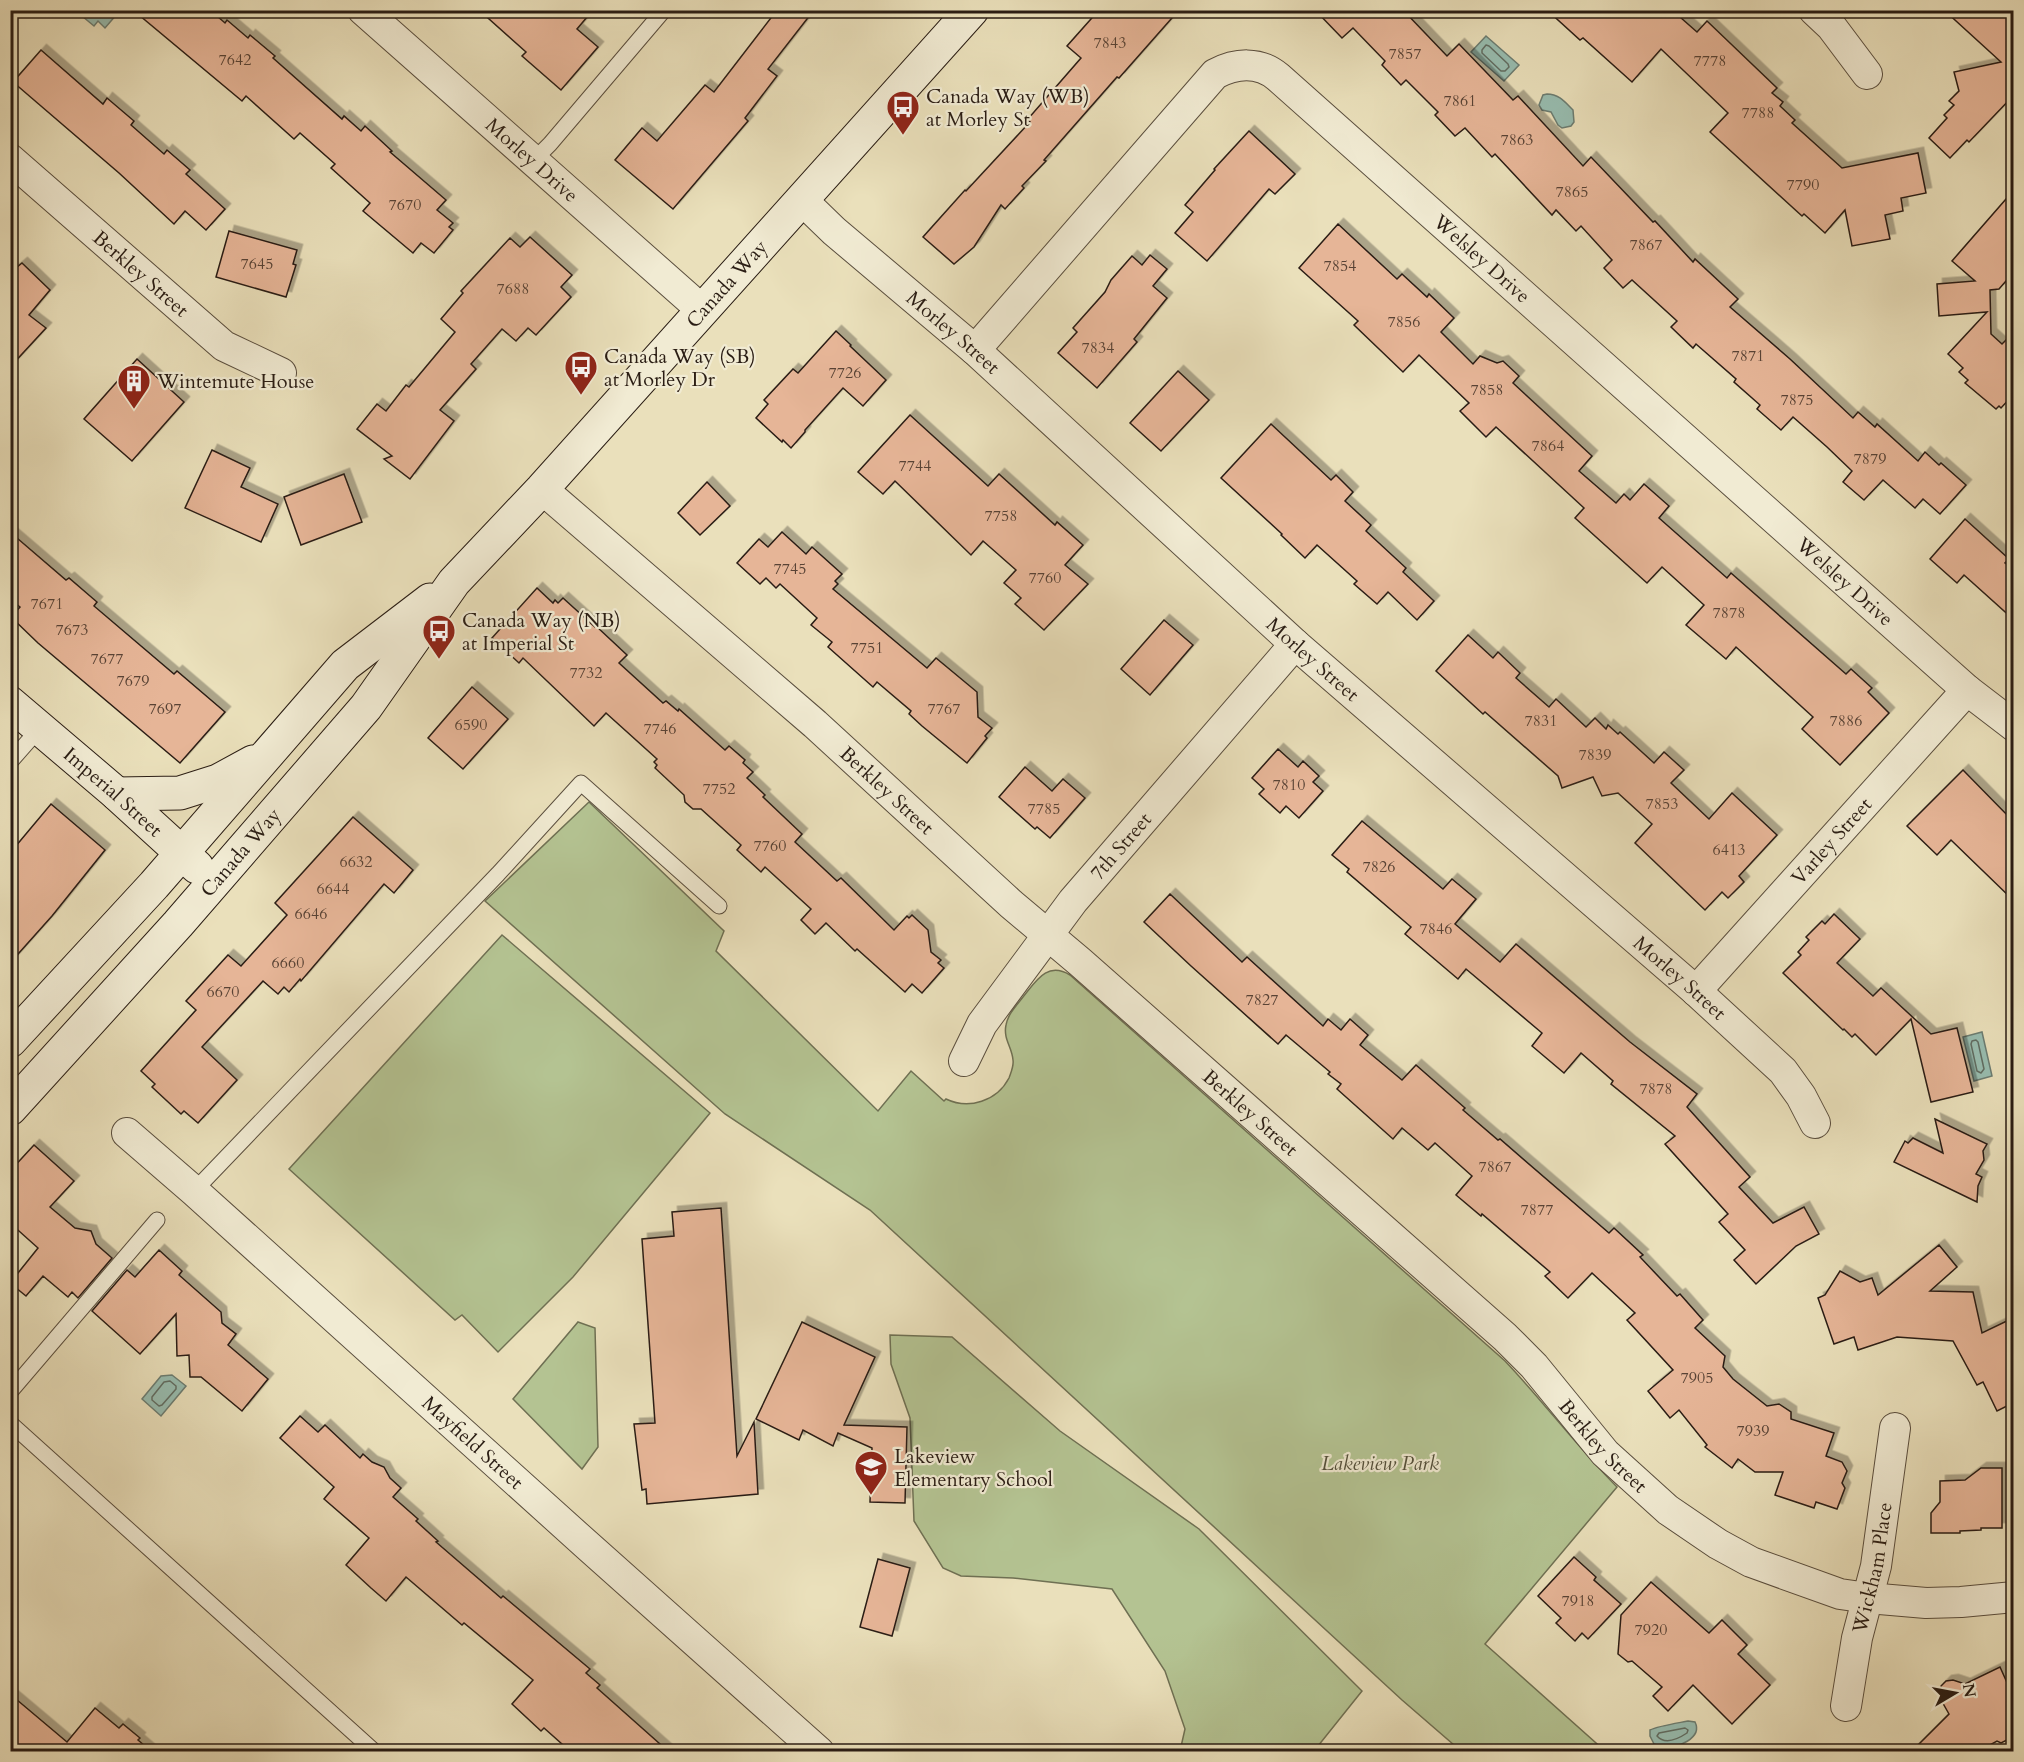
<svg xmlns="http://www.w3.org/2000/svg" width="2024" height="1762" font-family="Cardo,serif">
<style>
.green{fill:#b4c392;stroke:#6f7053;stroke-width:1.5}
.water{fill:#98bdb0;stroke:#6c7d72;stroke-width:1.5}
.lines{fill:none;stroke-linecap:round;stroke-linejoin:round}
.shore{stroke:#616d62;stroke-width:1.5}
.building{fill:#e6b597;stroke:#2a1d14;stroke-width:1.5;filter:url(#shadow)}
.lane-casing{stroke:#5a4e3e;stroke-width:17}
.street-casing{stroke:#5a4e3e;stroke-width:32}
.secondary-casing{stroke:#2a1d14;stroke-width:35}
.lane{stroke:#f1ebd3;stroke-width:15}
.street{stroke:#f1ebd3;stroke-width:30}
.secondary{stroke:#f1ebd3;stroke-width:33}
.labels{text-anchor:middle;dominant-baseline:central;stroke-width:4.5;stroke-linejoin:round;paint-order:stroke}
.number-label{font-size:16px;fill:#594335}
.poi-label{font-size:20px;fill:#2a1d14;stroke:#f1ebd3;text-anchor:start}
.street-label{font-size:20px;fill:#2a1d14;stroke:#f1ebd3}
.park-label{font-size:20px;font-style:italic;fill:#534f3a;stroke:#f1ebd3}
</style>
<defs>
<filter id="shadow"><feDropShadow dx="5.5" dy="-5.5" stdDeviation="0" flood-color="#0004"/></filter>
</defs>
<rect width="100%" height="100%" fill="#eae0bb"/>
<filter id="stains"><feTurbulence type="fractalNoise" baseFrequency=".00333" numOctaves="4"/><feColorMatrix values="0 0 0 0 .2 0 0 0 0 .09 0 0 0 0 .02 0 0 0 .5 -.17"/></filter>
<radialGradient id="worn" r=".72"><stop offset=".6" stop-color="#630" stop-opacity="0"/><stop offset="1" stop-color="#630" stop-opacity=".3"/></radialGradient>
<g class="green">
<path d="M589,802L724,931L716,951L878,1111L911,1071L944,1101L946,1099C969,1110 997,1101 1009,1078C1011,1072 1014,1066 1013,1060C1012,1047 1003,1039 1006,1025C1008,1014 1016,1006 1023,997C1036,981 1047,961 1070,975L1505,1361C1544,1402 1577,1447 1617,1487L1485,1644L1605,1751H1461L1402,1700L870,1210L725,1114L485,901Z"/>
<path d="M502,935L710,1113L573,1277L498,1352L462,1315L455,1320L289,1169Z"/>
<path d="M578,1322L595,1328L598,1447L582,1469L513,1399Z"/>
<path d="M890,1335L952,1337L1060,1431L1199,1529L1362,1691L1314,1751H1180L1185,1729L1165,1671L1112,1589L1013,1578L961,1576L943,1568L914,1521L910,1418L891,1364Z"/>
</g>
<g class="water">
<path d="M76,11H113L117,14L105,28L98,21L94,26Z"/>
<path d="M1486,36L1519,65L1504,81L1471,52Z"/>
<path d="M1547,94C1559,94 1565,102 1573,110L1574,122L1571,126L1562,128L1558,125L1551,112L1542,110L1539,105L1543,95Z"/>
<path d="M1982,1032L1992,1076L1974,1081L1963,1037Z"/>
<path d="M172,1375L186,1386L161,1416L142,1399L161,1376Z"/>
<path d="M1688,1721L1695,1722C1703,1738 1677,1749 1663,1747C1662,1747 1654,1744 1654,1744L1650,1736V1730C1658,1726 1678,1723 1688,1721Z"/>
</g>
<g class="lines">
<g class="shore">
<path d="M1486,45L1489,46L1508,64L1509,67L1505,71H1501L1482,53V50Z"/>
<path d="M1976,1040L1978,1042L1984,1069L1981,1073L1977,1071L1971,1044L1972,1041Z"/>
<path d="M170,1381L176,1386V1389L162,1405L159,1406L152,1400V1397L164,1382Z"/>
<path d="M1685,1728L1688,1730L1687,1733C1678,1739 1665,1745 1657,1736L1659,1733Z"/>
</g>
</g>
<g class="building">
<path d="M133,10H210L225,23L227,20L248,38L250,35L275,56L273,58L342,119L344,116L361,131L365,126L392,151L390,152L446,200L437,210L453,223L449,227L453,230L434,253L421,243L413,253L363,211L370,203L331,168L335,164L300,133L294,139L246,96L242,101Z"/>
<path d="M479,10H593L577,29L598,47L561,90L522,56L526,52Z"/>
<path d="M777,10H814L768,69L777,76L745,118L748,121L673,209L615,160L642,128L657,141L705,85L714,92Z"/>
<path d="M1099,10H1179L1119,78L1117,77L1044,160L1046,161L1022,186L1024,188L1005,209L1001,205L974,247L954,264L923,237L965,190L966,191L1030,122L1027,120L1081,58L1067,46Z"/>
<path d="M1315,10H1403L1447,56L1459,44L1513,100L1518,96L1583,166L1591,157L1653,222L1655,221L1693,262L1695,259L1738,299L1730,307L1790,359L1853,418L1858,412L1875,427L1877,424L1918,461L1925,452L1939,465L1941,463L1966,485L1940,514L1923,499L1915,508L1883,480L1864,500L1843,482L1852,471L1827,447L1793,417L1781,430L1757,409L1760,405L1734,382L1736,379L1696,344L1693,348L1671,327L1677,321L1632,280L1623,288L1604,268L1612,260L1581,226L1576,231L1556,210L1552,215L1495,154L1492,157L1465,128L1455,136L1435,115L1438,112L1406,80L1401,85L1382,65L1385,61L1353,28L1342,38Z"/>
<path d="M1547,10H1672L1697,32L1707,21L1777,88L1772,93L1783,102L1780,106L1795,120L1792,123L1842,168L1918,153L1926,193L1901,198L1903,211L1885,215L1890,239L1852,246L1845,210L1825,233L1804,214L1802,216L1710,132L1728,113L1661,49L1632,82L1583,38L1580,40Z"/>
<path d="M1944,10H2013V96L1969,142L1967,140L1950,158L1929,138L1947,118L1944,115L1954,105L1949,101L1959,91L1954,72L2001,62Z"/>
<path d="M41,50L103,104L107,98L134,121L131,125L164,154L167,150L190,170L186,174L225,209L206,230L185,211L174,224L119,173L13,82Z"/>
<path d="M1249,131L1295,174L1275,194L1269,189L1207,261L1175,233L1193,212L1185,205L1215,170L1214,169Z"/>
<path d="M2013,191V273L1999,289L1990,290L1991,334L2002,344L2009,337L2013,341V395L2001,408L1999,406L1996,409L1965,383L1968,380L1959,372L1963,368L1948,354L1987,312L1939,316L1937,284L1975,281L1952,261Z"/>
<path d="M1338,224L1397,279L1402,274L1427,297L1429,294L1454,318L1441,332L1473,364L1480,356L1497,363L1503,361L1519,376L1513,383L1592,456L1579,471L1616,503L1624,494L1630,500L1644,484L1669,506L1659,518L1727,578L1731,573L1846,674L1851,669L1872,688L1868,692L1889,713L1840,765L1802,729L1813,717L1736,647L1726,659L1686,625L1704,605L1662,567L1647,583L1575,518L1584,508L1496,427L1486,437L1460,411L1469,403L1419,355L1403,372L1354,325L1358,321L1299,268Z"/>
<path d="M229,231L297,250L293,264L296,265L286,297L216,277Z"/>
<path d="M530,237L572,275L561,287L571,297L536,335L528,328L516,341L502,329L471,364L476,369L440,410L454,421L410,479L384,459L392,456L357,429L377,404L386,411L406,385L409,387L455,332L441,319L463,293L461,291L510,238L520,247Z"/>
<path d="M1150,255L1167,269L1153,286L1167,298L1134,339L1137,342L1097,388L1058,353L1077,332L1073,328L1105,292L1111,280L1132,256L1142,265Z"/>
<path d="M22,263L50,290L29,315L46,328L10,367V273Z"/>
<path d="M836,331L851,345L850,346L886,380L863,406L843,388L805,430V432L791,448L783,440L782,442L756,418L768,404L764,400L793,369L798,373Z"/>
<path d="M137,359L184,402L132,461L84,419Z"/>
<path d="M1178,371L1209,400L1161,451L1130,423Z"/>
<path d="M910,415L988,486L999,474L1055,525L1057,522L1083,545L1065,565L1088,584L1044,630L1015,604L1021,598L1004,583L1016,570L983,541L971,555L895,481L883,494L858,472Z"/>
<path d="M1271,424L1331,480L1336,475L1353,492L1345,501L1371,525L1366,531L1406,568L1403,572L1434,601L1417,620L1388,592L1377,604L1354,584L1357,581L1317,545L1305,558L1281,535L1282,534L1221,478Z"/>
<path d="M212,450L250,468L241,487L278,504L261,542L185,508Z"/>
<path d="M344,474L362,522L301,545L284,497Z"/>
<path d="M707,482L730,506L700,535L678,513Z"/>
<path d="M1965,519L2009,559L2005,563L2013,569V619L1964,575L1957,583L1930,559Z"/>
<path d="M10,532L66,580L69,578L97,602L94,606L174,674L177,671L225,712L180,763L38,643L11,617L20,607L10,599Z"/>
<path d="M782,532L806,554L812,547L842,574L835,581L838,584L833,589L927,668L936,658L977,692L978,717L992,728L985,736L987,738L967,763L922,726L909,714L911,711L877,682L873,687L828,647L832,642L811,625L817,618L780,584L776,588L766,578L760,584L737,563L759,539L768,547Z"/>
<path d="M537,588L553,603L555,600L558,603L563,598L595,627L596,626L627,655L619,663L663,703L666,701L678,711L679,709L725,750L729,746L745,760L743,763L753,772L747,778L765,795L763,797L802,834L795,842L837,881L841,878L894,930L907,916L909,918L912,915L928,930L931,952L941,960L938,963L944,968L922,993L912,984L905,992L857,949L855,951L826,923L815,934L801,920L811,909L765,867L761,872L737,850L741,845L701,809H693L685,802L684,795L655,768L657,765L654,762L657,759L606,713L594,726L523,658L519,663L492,638Z"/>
<path d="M1164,620L1193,645L1150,695L1121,669Z"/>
<path d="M1468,635L1493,658L1498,652L1520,673L1516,678L1549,707L1556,699L1586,727L1595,718L1606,729L1608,725L1618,734L1620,732L1654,763L1664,752L1684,770L1671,783L1709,819L1732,793L1777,835L1739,876L1744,882L1728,898L1722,892L1705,910L1635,843L1652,824L1618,793L1602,796L1593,777L1562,788L1558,776L1485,712L1483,714L1436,671Z"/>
<path d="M472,687L508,719L463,769L428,738Z"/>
<path d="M1278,749L1298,767L1303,761L1319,776L1313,782L1323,791L1299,818L1286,806L1280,813L1259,794L1264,789L1252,778Z"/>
<path d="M1025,767L1052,791L1063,779L1085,798L1050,838L1037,827L1035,829L999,797Z"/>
<path d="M1963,770L2013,821V900L1951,840L1937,855L1907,826Z"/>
<path d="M51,804L105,850L52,916L10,963V853Z"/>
<path d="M353,817L413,870L394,893L384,884L301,981L300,979L289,992L284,987L278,994L263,981L202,1047L237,1080L198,1123L184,1111L181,1114L152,1087L155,1084L141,1071L196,1010L186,1001L228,955L241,966L287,915L275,903Z"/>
<path d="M1362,821L1443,889L1452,879L1476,899L1455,924L1500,962L1516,944L1630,1042L1697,1094L1687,1107L1750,1177L1739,1187L1773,1223L1804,1207L1819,1234L1796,1246L1756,1284L1734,1260L1745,1250L1719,1222L1728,1214L1665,1144L1675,1136L1611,1084L1613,1081L1581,1053L1564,1073L1532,1046L1542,1033L1466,969L1458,979L1405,934L1411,927L1347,872L1349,869L1332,855Z"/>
<path d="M1170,894L1242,962L1247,957L1323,1026L1328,1019L1341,1030L1350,1019L1368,1035L1360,1045L1402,1080L1416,1065L1465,1108L1463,1110L1498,1140L1500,1139L1609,1233L1614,1228L1643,1255L1640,1257L1677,1296L1680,1294L1703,1320L1695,1328L1725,1356L1723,1367L1733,1379L1767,1406L1779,1404L1791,1412V1419L1834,1433L1826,1456L1842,1462L1847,1471L1842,1483L1845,1488L1837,1509L1816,1502L1814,1508L1775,1495L1783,1472H1755L1738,1459L1732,1468L1705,1447L1707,1445L1679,1410L1670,1418L1648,1391L1673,1370L1627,1320L1635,1313L1592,1273L1568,1298L1545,1276L1550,1272L1482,1214L1481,1216L1456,1195L1472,1176L1435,1143L1428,1150L1402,1128L1393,1139L1337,1089L1341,1084L1328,1074L1330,1072L1286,1035L1278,1044L1191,966L1144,922Z"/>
<path d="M1834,914L1860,939L1837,963L1873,996L1881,988L1931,1034L1957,1028L1973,1092L1931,1102L1911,1019L1876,1055L1855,1034L1852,1037L1844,1029L1843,1030L1783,973L1801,955L1798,952L1809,940L1806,937L1822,921L1825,924Z"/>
<path d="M1935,1119L1987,1144L1983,1151L1984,1160L1976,1174L1982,1177L1978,1186L1977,1202L1894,1162L1905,1141L1908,1143L1913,1138L1943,1153Z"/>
<path d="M34,1145L74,1181L50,1207L75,1228L91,1231L96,1244L112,1258L78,1298L72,1292L68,1297L43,1276L26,1296L10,1283L38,1248L10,1223V1171Z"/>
<path d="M721,1208L737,1456L754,1422L758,1494L647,1504L646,1489L642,1490L634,1424L655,1423L642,1239L674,1236L672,1212Z"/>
<path d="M1939,1245L1957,1267L1930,1291L1973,1292L1982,1333L2013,1318V1403L1997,1411L1983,1382L1977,1385L1953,1341L1897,1337L1858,1350L1854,1337L1834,1344L1818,1298L1825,1295L1840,1271L1860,1282L1872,1278L1878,1295Z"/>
<path d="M159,1250L182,1271L179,1275L221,1312L222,1323L236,1334L228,1345L268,1379L242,1411L201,1377H190L189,1355L177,1356L176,1314L140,1354L92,1311L127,1270L135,1277Z"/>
<path d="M802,1322L875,1357L844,1425L907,1427L905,1503L870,1502L872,1448L838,1433L833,1446L803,1430L799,1440L756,1419Z"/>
<path d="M300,1416L318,1432L325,1425L360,1458L363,1454L372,1462L384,1467L390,1478L401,1488L393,1497L418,1519L416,1521L438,1541L436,1542L501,1598L503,1596L590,1669L586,1673L600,1685L597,1688L669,1752H571L544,1728L541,1731L512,1704L533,1680L464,1623L462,1625L406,1577L386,1601L371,1588L346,1565L369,1538L324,1499L334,1487L280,1438Z"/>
<path d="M1981,1468H2002V1528H1981V1530L1960,1531V1533H1931V1513L1940,1502V1481L1965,1480Z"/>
<path d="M1574,1557L1596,1577L1594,1580L1621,1604L1588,1639L1582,1633L1575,1641L1556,1623L1561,1618L1538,1596Z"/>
<path d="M878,1559L910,1568L892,1636L860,1627Z"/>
<path d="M1651,1582L1709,1633L1722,1620L1747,1645L1738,1654L1770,1685L1732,1724L1693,1685L1668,1711L1653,1696L1662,1687L1632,1661L1628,1662L1618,1654L1621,1615Z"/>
<path d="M2000,1667L2013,1696V1737L2001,1743L1997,1741L1977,1752H1911L1949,1714L1940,1698L1941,1686L1946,1681L1953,1680L1965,1684Z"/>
<path d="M10,1694L67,1742L95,1708L119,1728L123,1724L140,1738L138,1740L152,1752H10Z"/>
</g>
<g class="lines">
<g class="lane-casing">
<g id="lane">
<path d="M533,161L550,144L664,10"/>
<path d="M10,762L39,729"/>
<path d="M194,1191L498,874L581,783L719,906"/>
<path d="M10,1392L157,1220"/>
<path d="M10,1423L375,1752"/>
</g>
</g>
<g class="street-casing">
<g id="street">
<path id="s1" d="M363,10L702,310"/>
<path d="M1814,10L1831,26L1867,74"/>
<path id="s2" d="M10,159L224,346L281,373"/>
<path id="s3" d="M802,200L834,231L975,350L1295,644L1696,991L1783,1071L1801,1096L1815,1123"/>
<path id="s4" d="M975,350L1215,74C1236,63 1259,61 1278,77L1967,690L2014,726"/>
<path id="s5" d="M542,489L815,724L1011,904L1080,962L1505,1337L1534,1366L1605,1453L1668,1510L1718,1544L1751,1562L1840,1594L1868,1598L1926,1603L1961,1602L2014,1597"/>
<path id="s6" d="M1696,991L1967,690"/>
<path id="s7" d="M964,1061L982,1024L1073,901L1295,644"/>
<path id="s8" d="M127,1133L194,1191L588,1546L819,1752"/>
<path id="s9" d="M1846,1706L1857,1638L1876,1566L1895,1428"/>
</g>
</g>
<g class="secondary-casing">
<g id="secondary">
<path id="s10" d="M10,703L117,794L197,867"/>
<path d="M117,794L180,793L218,781L253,762"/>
<path d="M10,1041L154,885L345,665L430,600"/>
<path id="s11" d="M10,1109L178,924L366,707L454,582L542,489L972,10"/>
</g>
</g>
<use href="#lane" class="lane"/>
<use href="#street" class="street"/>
<use href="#secondary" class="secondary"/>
</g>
<defs>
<g id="bus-pin" transform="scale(1.725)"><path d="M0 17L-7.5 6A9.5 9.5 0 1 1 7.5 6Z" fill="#8f2418" stroke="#f1ebd3"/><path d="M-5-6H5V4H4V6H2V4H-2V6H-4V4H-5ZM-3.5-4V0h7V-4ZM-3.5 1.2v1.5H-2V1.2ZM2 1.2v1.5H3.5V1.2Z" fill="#fff"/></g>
<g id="building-pin" transform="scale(1.725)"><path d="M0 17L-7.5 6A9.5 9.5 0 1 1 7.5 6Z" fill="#8f2418" stroke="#f1ebd3"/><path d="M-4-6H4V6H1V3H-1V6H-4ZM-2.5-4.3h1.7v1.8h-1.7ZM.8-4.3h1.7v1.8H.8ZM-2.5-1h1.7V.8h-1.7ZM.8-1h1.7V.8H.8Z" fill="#fff"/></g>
<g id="school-pin" transform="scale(1.725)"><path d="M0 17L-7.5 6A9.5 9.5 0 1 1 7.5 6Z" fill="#8f2418" stroke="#f1ebd3"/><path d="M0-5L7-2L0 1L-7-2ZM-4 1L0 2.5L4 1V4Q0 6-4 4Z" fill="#fff"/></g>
</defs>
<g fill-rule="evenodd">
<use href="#bus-pin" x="903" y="107"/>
<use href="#bus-pin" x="581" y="367"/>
<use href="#building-pin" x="134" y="381"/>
<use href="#bus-pin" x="439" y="631"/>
<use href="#school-pin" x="871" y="1467"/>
</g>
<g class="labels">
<g class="number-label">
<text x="1110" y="43">7843</text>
<text x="1405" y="54">7857</text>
<text x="235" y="60">7642</text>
<text x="1710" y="61">7778</text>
<text x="1460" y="101">7861</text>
<text x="1758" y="113">7788</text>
<text x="1517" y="140">7863</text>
<text x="1803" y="185">7790</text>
<text x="1572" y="192">7865</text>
<text x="405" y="205">7670</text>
<text x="1646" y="245">7867</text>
<text x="257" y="264">7645</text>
<text x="1340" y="266">7854</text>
<text x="513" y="289">7688</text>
<text x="1404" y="322">7856</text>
<text x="1098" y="348">7834</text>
<text x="1748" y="356">7871</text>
<text x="845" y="373">7726</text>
<text x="1487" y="390">7858</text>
<text x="1797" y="400">7875</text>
<text x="1548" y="446">7864</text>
<text x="1870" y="459">7879</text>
<text x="915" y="466">7744</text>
<text x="1001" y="516">7758</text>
<text x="790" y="569">7745</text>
<text x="1045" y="578">7760</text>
<text x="47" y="604">7671</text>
<text x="1729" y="613">7878</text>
<text x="72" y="630">7673</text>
<text x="867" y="648">7751</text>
<text x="107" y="659">7677</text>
<text x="586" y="673">7732</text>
<text x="133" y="681">7679</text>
<text x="165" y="709">7697</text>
<text x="944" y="709">7767</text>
<text x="1541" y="721">7831</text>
<text x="1846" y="721">7886</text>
<text x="471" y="725">6590</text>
<text x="660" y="729">7746</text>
<text x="1595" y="755">7839</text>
<text x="1289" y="785">7810</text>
<text x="719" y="789">7752</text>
<text x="1662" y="804">7853</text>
<text x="1044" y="809">7785</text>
<text x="770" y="846">7760</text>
<text x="1729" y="850">6413</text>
<text x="356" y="862">6632</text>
<text x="1379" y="867">7826</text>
<text x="333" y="889">6644</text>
<text x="311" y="914">6646</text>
<text x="1436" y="929">7846</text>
<text x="288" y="963">6660</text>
<text x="223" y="992">6670</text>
<text x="1262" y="1000">7827</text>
<text x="1656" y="1089">7878</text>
<text x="1495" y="1167">7867</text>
<text x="1537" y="1210">7877</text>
<text x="1697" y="1378">7905</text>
<text x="1753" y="1431">7939</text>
<text x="1578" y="1601">7918</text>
<text x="1651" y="1630">7920</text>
</g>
<g class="poi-label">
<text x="926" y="96">Canada Way (WB)<tspan x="926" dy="23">at Morley St</tspan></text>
<text x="604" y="356">Canada Way (SB)<tspan x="604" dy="23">at Morley Dr</tspan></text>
<text x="157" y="381">Wintemute House</text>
<text x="462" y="620">Canada Way (NB)<tspan x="462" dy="23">at Imperial St</tspan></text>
<text x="894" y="1456">Lakeview<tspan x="894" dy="23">Elementary School</tspan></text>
</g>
<g class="street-label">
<text stroke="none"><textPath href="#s1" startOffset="226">Morley Drive</textPath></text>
<text stroke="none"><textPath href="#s4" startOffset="706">Welsley Drive</textPath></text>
<text stroke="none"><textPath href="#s2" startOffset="174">Berkley Street</textPath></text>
<text stroke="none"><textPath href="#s11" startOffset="1094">Canada Way</textPath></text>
<text stroke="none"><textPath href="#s3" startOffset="201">Morley Street</textPath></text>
<text stroke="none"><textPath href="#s4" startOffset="1192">Welsley Drive</textPath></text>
<text stroke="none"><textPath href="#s3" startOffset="687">Morley Street</textPath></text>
<text stroke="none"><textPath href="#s5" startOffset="458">Berkley Street</textPath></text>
<text stroke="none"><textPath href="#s10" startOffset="136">Imperial Street</textPath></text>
<text stroke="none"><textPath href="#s6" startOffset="202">Varley Street</textPath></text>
<text stroke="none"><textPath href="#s7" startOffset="267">7th Street</textPath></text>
<text stroke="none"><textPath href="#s11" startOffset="345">Canada Way</textPath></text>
<text stroke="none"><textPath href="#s3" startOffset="1173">Morley Street</textPath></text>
<text stroke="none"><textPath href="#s5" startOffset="944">Berkley Street</textPath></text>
<text stroke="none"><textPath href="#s8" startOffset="464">Mayfield Street</textPath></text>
<text stroke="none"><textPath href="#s5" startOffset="1430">Berkley Street</textPath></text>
<text stroke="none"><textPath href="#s9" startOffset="141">Wickham Place</textPath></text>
</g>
<g class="park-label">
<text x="1380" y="1463">Lakeview Park</text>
</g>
</g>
<rect width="2024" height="1762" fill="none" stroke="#eae0bb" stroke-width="36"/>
<rect x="12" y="12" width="2000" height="1738" fill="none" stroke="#2a1d14" stroke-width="3"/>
<rect x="18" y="18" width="1988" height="1726" fill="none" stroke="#2a1d14" stroke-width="1.5"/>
<g transform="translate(1955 1693) rotate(80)" stroke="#f1ebd3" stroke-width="4.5" paint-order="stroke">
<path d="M0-4.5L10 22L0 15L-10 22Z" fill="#2a1d14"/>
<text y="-9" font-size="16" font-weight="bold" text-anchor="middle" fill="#2a1d14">N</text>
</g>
<rect width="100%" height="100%" filter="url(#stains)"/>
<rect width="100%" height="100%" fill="url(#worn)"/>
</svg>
